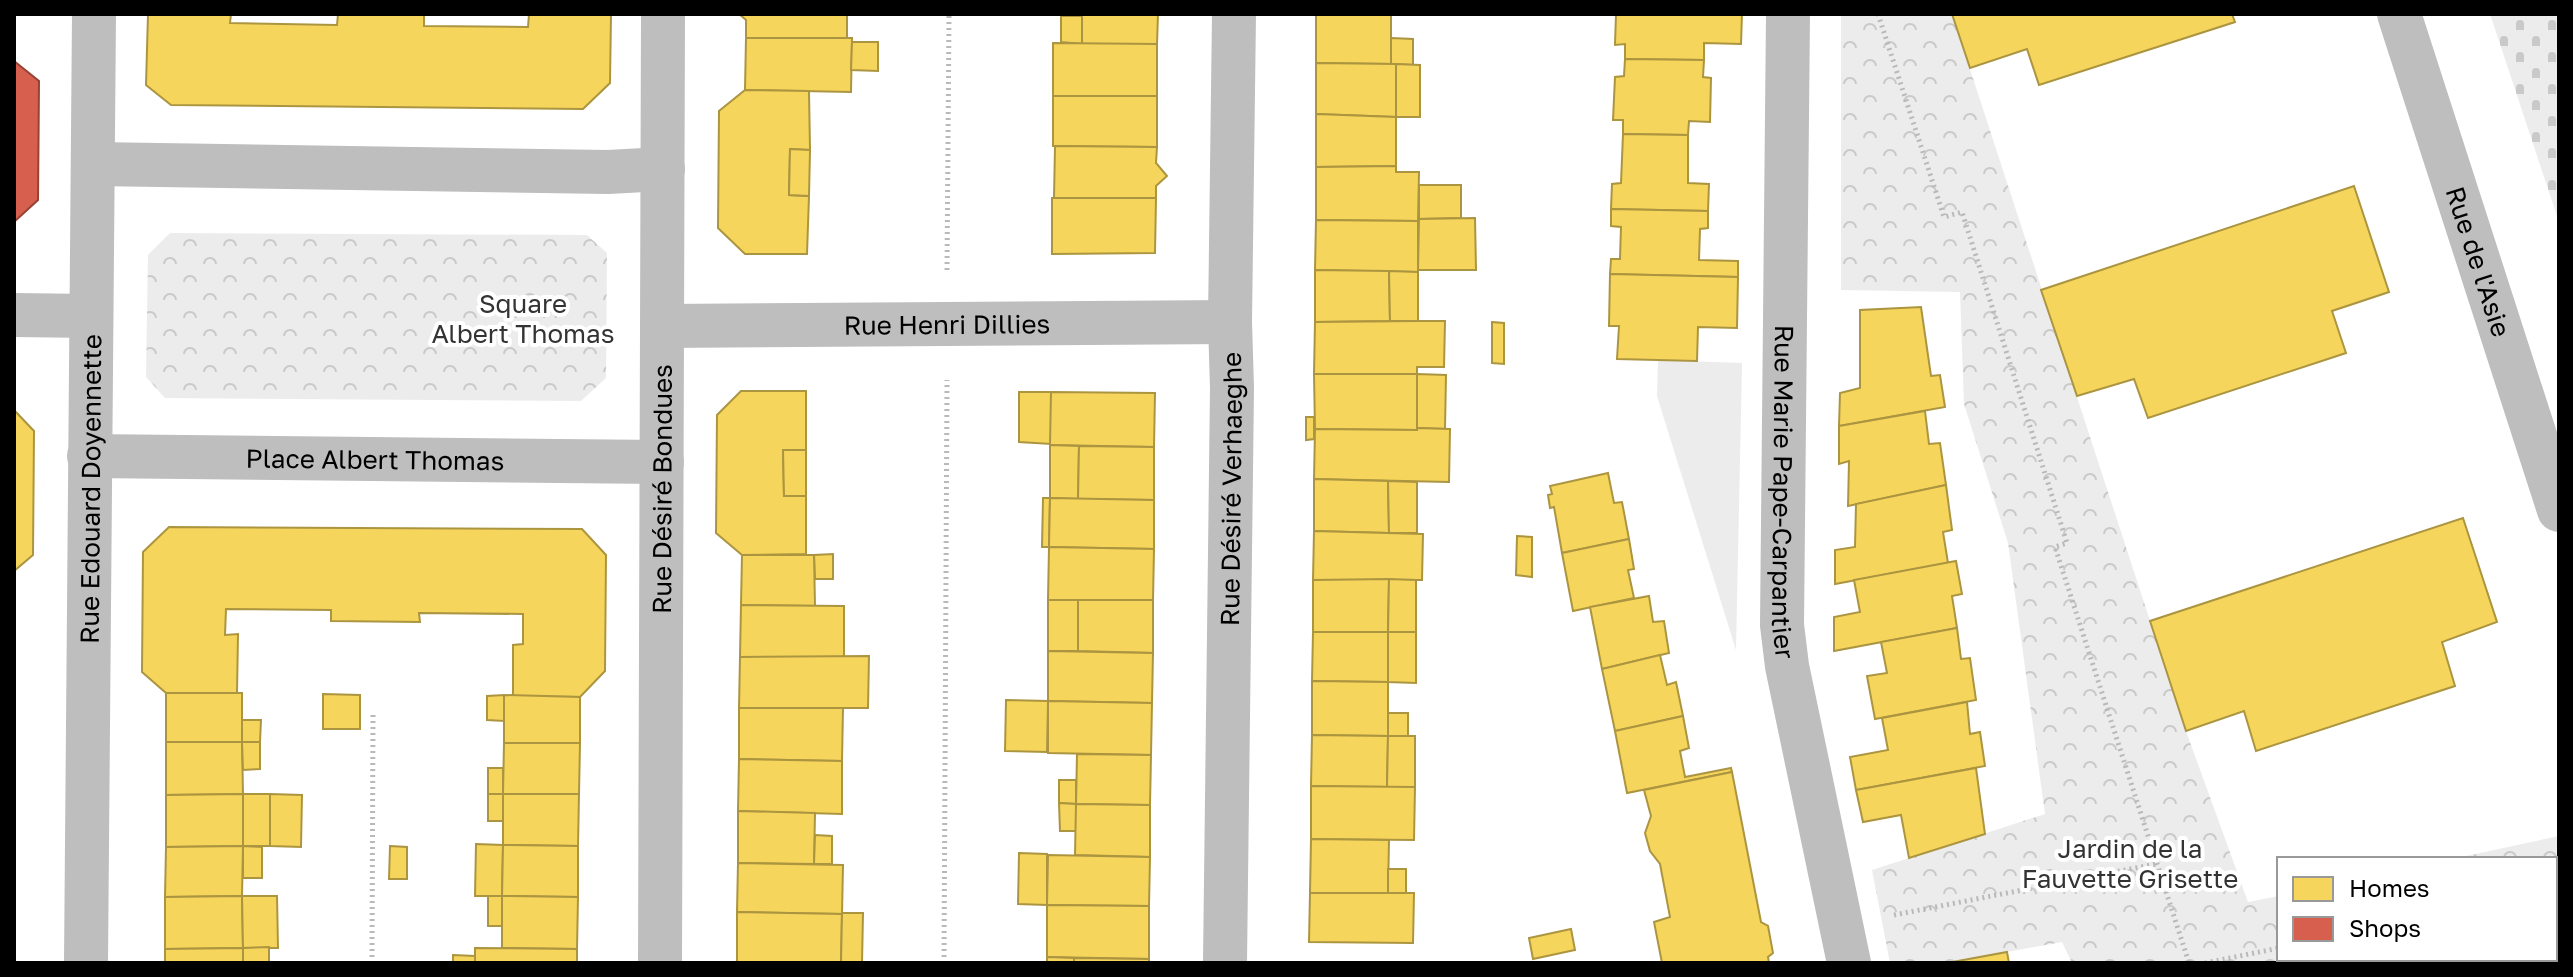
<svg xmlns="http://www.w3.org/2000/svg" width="2573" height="977" font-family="'Golos Text',sans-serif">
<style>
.grass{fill:#ececec}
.cemetery{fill:url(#cemetery-stones)}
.park{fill:url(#park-crowns)}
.homes{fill:#f6d55c;stroke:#ac9540;stroke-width:2}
.shops{fill:#d6604d;stroke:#964336;stroke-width:2}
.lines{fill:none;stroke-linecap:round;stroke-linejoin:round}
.path{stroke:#b9b9b9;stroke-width:5;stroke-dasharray:2 4;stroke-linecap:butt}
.minor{stroke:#bebebe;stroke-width:44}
.labels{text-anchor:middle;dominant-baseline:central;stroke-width:8;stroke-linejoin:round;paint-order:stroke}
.street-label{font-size:26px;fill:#000;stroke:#fff}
.park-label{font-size:26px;fill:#333;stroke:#fff}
</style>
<defs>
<pattern id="cemetery-stones" width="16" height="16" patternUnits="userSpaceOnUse" patternTransform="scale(2)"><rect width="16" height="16" fill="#ececec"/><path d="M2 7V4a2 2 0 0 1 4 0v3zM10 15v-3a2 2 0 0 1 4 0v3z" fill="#c9c9c9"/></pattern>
<pattern id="park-crowns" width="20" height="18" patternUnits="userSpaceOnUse" patternTransform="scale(2)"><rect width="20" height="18" fill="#ececec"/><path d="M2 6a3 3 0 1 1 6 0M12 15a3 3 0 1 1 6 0" fill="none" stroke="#c9c9c9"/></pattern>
</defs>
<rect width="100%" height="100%" fill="#fff"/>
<path class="grass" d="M1658,360L1742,363L1736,650L1657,396Z"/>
<path class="cemetery" d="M2490,14H2559V222Z"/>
<g class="park">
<path d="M1841,14H1952L2186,731L2248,902L2279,896V959H2555V859H2452L2559,836V963H2072L2062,942L1947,963H1890L1872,870L2045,814L2008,543L1964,404L1960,292L1841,290Z"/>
<path d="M170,233L587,235L607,253L606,378L581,401L165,398L146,377L148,255Z"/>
</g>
<g class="homes">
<path d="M148,14H231L230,23L337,25L338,14L424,15V26L528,27L529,14H611L610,83L583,109L171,105L146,85Z"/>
<path d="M739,14H847V38H746V20Z"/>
<path d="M1082,14H1158L1157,44H1082Z"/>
<path d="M1316,14H1391V64L1316,63Z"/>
<path d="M1616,14H1742L1741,44L1704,43V60L1625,59V44L1615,45Z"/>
<path d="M1952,14H2232L2235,22L2039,85L2027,49L1970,68Z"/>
<path d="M1061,16H1082V44L1061,42Z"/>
<path d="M746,38H852L851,92L745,90Z"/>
<path d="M1391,38L1413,39V65L1391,64Z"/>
<path d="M852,42H878V71L851,70Z"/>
<path d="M1053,43L1157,44V96H1053Z"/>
<path d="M1625,59L1704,60L1703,77L1711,78L1710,122L1689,121L1688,135L1623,134V120H1613L1615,77L1624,76Z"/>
<path d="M1316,63L1396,64V117L1316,114Z"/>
<path d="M1396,64L1420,65V117H1396Z"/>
<path d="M745,90L809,91L810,150L790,149L789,195L809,196L807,254H745L718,228L719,111Z"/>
<path d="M1053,96H1157V147L1053,146Z"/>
<path d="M1316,114L1396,117V166L1316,167Z"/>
<path d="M1623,134L1688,135V183L1709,184L1708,211L1611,209L1612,184L1621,183Z"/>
<path d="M1055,146L1157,147L1156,163L1167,176L1156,186V198H1054Z"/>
<path d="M790,149L810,150L809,196L789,195Z"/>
<path d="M1396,166V172H1419L1418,221L1316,220V167Z"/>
<path d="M1419,185H1461V218L1419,219Z"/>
<path d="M2354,186L2389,292L2332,311L2346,353L2148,418L2134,379L2077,396L2041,290Z"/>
<path d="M1052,198H1156L1155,253L1052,254Z"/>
<path d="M1611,209L1708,211V228L1700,229L1699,260L1738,261V277L1610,274L1611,259H1620L1621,227L1611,226Z"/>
<path d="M1475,218L1476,270H1418L1419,219Z"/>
<path d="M1316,220L1418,221V272L1315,270Z"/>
<path d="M1315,270L1389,271L1390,321L1315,322Z"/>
<path d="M1389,271L1418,272V321H1390Z"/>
<path d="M1610,274L1738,277L1737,328L1698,327L1697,361L1617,359L1619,326H1609Z"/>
<path d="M1921,307L1931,376L1940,375L1945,407L1839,426L1840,393L1860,388V310Z"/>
<path d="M1418,321H1445L1444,367H1417V374H1314L1315,322Z"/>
<path d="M1492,322L1504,323V364L1492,363Z"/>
<path d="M1314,374H1417V430L1315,429Z"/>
<path d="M1417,374L1446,375L1445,429L1417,428Z"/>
<path d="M741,391H806V450H783L784,496H806V554L742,555L716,533L717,415Z"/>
<path d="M1019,392H1051V444L1019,442Z"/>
<path d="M1051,392L1155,393L1154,447L1050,445Z"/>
<path d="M14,410L34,431L33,555L14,571Z"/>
<path d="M1925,411L1929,444L1940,443L1946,485L1848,506L1849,461L1839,464V426Z"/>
<path d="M1306,417H1314V439L1306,440Z"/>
<path d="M1417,428L1450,429L1449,482L1314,479L1315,429L1417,430Z"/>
<path d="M1050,445L1079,446L1078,499L1050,498Z"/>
<path d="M1079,446L1154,447V500L1078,499Z"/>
<path d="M783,450H806V496H784Z"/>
<path d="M1608,473L1614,503L1622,502L1629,539L1562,553L1554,507L1550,508L1548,495L1552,494L1550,486Z"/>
<path d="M1314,479L1388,481L1389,533L1314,531Z"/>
<path d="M1388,481L1417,482V533H1389Z"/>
<path d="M1946,485L1952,530L1943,532L1948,563L1835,584V550L1855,547L1856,504Z"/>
<path d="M1043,498H1050L1049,547H1042Z"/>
<path d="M1050,498L1154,500V549L1049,547Z"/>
<path d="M2463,518L2497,622L2442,642L2455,686L2256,751L2244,711L2186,731L2150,621Z"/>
<path d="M169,527L582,529L606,555L605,671L580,697L513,696V645L523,644V614L419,613L420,622L331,621V610L226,609L225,635L238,634L237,693H166L142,672L143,552Z"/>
<path d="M1314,531L1423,534L1422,580H1313Z"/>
<path d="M1517,536L1532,537V577L1516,575Z"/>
<path d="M1629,539L1634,569L1628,570L1634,598L1573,611L1562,553Z"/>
<path d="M1049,547L1154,549L1153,600H1048Z"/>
<path d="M833,554V579H815L814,555Z"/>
<path d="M742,555H814L815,606L741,605Z"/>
<path d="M1956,561L1962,594L1952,596L1957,628L1834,651V617L1860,612L1854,580Z"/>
<path d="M1389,579L1388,632H1313V580Z"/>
<path d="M1389,579L1416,580V632H1388Z"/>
<path d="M1649,596L1653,622L1664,621L1669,653L1602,669L1590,607Z"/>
<rect x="1048" y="600" width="30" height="51"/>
<path d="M1078,600H1153V653L1078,651Z"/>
<path d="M741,605L844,606V657H740Z"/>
<path d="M1957,628L1961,659L1970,658L1976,700L1875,719L1867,676L1887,673L1881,642Z"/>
<path d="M1313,632H1388V682L1312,681Z"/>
<path d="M1388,632H1416V683L1388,682Z"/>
<path d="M1048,651L1153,653L1152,703L1048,701Z"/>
<path d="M1660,655L1667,685L1676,682L1683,716L1615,731L1602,669Z"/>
<path d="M869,656L868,708H739L740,657Z"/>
<path d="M1312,681L1388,682V736L1312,735Z"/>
<rect x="166" y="693" width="76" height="49"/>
<path d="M323,694L360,695V729H323Z"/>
<path d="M504,695V721L487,720V696Z"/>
<path d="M504,695L580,697V743H504Z"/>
<path d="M1006,700L1048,701L1047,752L1005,751Z"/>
<path d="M1048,701L1152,703L1151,755L1048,753Z"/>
<path d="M1967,702L1970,734L1980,732L1985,766L1856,790L1850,757L1888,750L1882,718Z"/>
<path d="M739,708H843L842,761L739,759Z"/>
<rect x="1388" y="713" width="20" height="23"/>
<path d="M1683,716L1689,748L1680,751L1685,777L1731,768L1732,772L1627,793L1615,731Z"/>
<path d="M242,720H261L260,742H242Z"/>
<path d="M1312,735L1388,736L1387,787L1311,786Z"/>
<path d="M1388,736H1415V787H1387Z"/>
<path d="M166,742H242L243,794L166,795Z"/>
<path d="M242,742H260V769L243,770Z"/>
<path d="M504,743H580L579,794H503Z"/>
<path d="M1077,754L1151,755L1150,805L1076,804Z"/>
<path d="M739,759L842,761V814L738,811Z"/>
<rect x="488" y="768" width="15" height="26"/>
<path d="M1976,768L1985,834L1909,858L1901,815L1863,822L1856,790Z"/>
<path d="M1732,772L1761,922L1768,926L1773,953L1768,957L1769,963H1662L1654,922L1670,917L1660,864L1650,851L1645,833L1651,816L1644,790Z"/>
<path d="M1059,780H1076V804L1059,803Z"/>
<path d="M1311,786L1415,787L1414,840L1311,839Z"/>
<path d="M243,794V846L166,847V795Z"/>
<rect x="243" y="794" width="27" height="52"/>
<path d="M270,794L302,795L301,847L270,846Z"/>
<rect x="488" y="794" width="15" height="27"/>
<path d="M503,794H579L578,846L503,845Z"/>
<path d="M1059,803L1076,804V831H1060Z"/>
<path d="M1076,804L1150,805V857L1075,855Z"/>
<path d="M738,811L815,813L814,864L738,863Z"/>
<path d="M815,835L832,836V864H814Z"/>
<path d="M1311,839L1389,840L1388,893H1310Z"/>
<path d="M476,844L503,845L502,896H475Z"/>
<path d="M503,845L578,846V897L502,896Z"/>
<path d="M243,846L242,896L165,897L166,847Z"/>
<path d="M243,846L262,847V878H243Z"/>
<path d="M390,846L407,847V879H389Z"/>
<path d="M1019,853L1047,854V905L1018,904Z"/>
<path d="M1048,855L1150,857L1149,906L1047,905Z"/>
<path d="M738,863L843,865L842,914L737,912Z"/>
<path d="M1388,869H1406V894L1388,893Z"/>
<path d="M1310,893H1414L1413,943L1309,942Z"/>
<path d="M242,896L243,948L165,949V897Z"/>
<path d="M242,896H277L278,948H243Z"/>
<rect x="488" y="896" width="14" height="30"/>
<path d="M502,896L578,897L577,949L502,948Z"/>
<path d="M1047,905L1149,906V959L1047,957Z"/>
<path d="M737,912L842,914L841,963H737Z"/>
<path d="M842,913H863L862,963H841Z"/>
<path d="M1571,929L1575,950L1533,959L1529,938Z"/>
<path d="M269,947V963H243V948Z"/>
<path d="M243,948V963H165V949Z"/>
<path d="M475,948L577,949V963H475Z"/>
<path d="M2007,952L2009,963H1947Z"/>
<path d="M453,955L475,956V963H453Z"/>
<path d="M1047,957L1074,958V963H1047Z"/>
<path d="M1074,958L1149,959V963H1074Z"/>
</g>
<path class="shops" d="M14,61L39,81L38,200L14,222Z"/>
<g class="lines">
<g class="path">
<path d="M1878,14L1944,217L1962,212L2067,543L2055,547L2189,963"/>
<path d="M947,270L949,14"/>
<path d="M2555,892L2559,891"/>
<path d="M1894,915L2156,864"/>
<path d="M372,963L373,711"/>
<path d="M944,963L947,380"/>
<path d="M2205,963L2279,948"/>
</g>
<g class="minor">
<path id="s1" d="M1788,14L1782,625L1787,666L1849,963"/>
<path id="s2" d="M2399,14L2559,510"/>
<path d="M94,164L608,172L663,169"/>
<path d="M14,315L91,316"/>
<path id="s3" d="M663,326L1230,322"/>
<path id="s4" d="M89,456L662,462"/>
<path id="s5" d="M86,963L94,14"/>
<path id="s6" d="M660,963L663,14"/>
<path id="s7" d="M1225,963L1232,388L1230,322L1234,14"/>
</g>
</g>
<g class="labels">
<g class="street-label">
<text stroke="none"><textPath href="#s2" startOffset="260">Rue de l'Asie</textPath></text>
<text stroke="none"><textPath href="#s3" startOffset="284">Rue Henri Dillies</textPath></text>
<text stroke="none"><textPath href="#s4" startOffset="286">Place Albert Thomas</textPath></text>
<text stroke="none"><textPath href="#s5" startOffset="474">Rue Edouard Doyennette</textPath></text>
<text stroke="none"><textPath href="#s6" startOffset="474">Rue Désiré Bondues</textPath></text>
<text stroke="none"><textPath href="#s7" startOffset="474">Rue Désiré Verhaeghe</textPath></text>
<text stroke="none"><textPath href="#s1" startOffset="478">Rue Marie Pape-Carpantier</textPath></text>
</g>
<g class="park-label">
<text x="523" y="303">Square<tspan x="523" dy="30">Albert Thomas</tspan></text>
<text x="2130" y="848">Jardin de la<tspan x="2130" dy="30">Fauvette Grisette</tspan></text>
</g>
</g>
<rect width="2573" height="977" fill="none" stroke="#000000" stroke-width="32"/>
<rect x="2277" y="857" width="280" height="104" fill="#ffffff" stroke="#999999" stroke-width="2"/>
<rect x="2293" y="877" width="40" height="24" fill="#f6d55c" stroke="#999999" stroke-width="2"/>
<text x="2349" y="897" font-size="24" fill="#000000">Homes</text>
<rect x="2293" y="917" width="40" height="24" fill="#d6604d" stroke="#999999" stroke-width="2"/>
<text x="2349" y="937" font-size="24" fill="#000000">Shops</text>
</svg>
